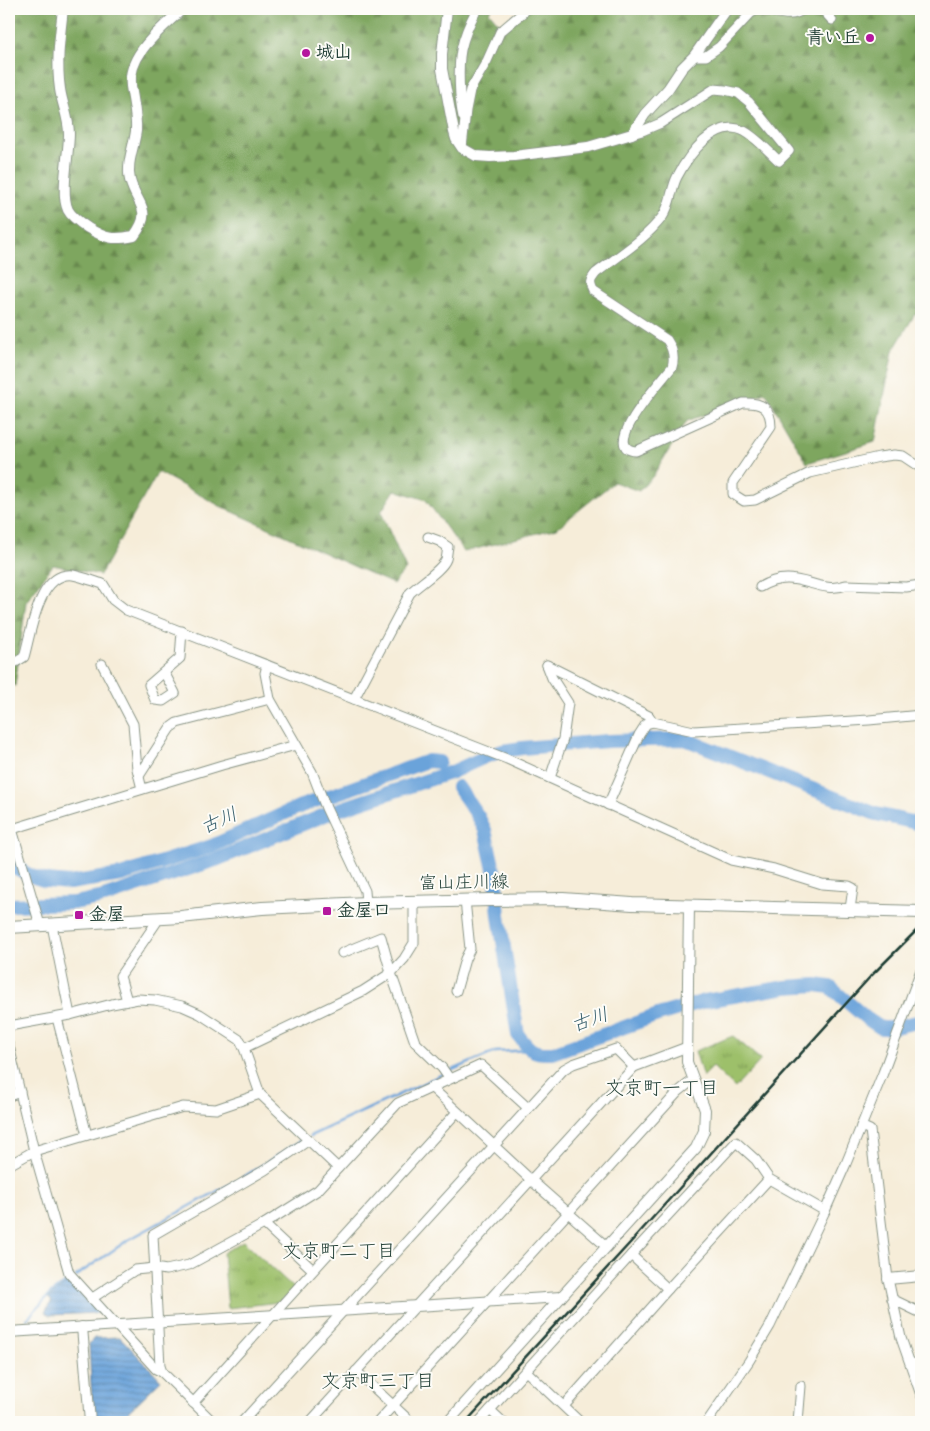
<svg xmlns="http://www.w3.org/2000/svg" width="930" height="1431" font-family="Mynerve,'Klee One',sans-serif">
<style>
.grass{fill:url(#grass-tufts);stroke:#5e7e4f}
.forest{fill:url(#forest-firs);stroke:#4e7249}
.water{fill:url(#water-rules);stroke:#457087}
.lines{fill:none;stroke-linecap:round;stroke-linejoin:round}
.stream{stroke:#6ba3da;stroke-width:2.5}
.river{stroke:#6ba3da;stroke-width:14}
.minor-casing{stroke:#8a9586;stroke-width:11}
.tertiary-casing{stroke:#8a9586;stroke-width:12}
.primary-casing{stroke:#8a9586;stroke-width:14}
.minor{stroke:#fff;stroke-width:9}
.tertiary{stroke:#fff;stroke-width:10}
.primary{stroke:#fff;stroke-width:12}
.rail{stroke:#1f3d34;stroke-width:2.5}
.poi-dot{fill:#b5179e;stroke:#fdfcf7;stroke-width:2}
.labels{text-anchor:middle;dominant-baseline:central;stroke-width:4;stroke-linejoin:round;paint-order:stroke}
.poi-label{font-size:18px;font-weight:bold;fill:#1f3d34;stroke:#fdfcf7;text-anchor:start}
.street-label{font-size:18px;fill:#1f3d34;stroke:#fdfcf7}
.water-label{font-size:19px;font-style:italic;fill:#3a616e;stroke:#fdfcf7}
.neighbourhood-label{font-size:19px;fill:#1f3d34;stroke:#fdfcf7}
</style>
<defs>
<pattern id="grass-tufts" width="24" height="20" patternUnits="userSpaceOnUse" patternTransform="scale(1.25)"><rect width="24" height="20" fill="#9dc06a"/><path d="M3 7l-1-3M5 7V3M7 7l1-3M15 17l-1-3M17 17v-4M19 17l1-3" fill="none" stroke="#7f9d58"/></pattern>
<pattern id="forest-firs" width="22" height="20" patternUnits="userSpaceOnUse" patternTransform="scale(1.25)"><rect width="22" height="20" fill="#7ea65e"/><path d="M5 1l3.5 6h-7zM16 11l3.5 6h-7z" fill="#67884e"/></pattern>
<pattern id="water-rules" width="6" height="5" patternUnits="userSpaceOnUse" patternTransform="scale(1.25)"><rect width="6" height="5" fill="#6ba3da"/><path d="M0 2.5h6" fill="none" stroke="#5786b2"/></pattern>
</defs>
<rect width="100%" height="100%" fill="#fdfcf7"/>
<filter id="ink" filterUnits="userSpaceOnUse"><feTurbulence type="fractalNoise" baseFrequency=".02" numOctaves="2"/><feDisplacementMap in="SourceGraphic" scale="10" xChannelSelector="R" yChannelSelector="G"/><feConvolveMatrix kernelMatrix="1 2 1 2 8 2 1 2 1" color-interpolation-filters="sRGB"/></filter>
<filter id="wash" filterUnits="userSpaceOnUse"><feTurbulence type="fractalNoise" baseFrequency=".0096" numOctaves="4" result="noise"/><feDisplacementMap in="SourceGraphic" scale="20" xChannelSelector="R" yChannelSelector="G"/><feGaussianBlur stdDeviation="1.12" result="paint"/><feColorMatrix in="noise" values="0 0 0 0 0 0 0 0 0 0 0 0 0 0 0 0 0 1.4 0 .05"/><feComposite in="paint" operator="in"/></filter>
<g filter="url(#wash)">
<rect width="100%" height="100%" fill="#f6edd9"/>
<g class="grass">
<path d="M733,1036L761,1060L735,1088L713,1067L703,1077L695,1051Z"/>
<path d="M243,1241L296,1290L279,1302L228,1308L223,1253Z"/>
</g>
<path class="forest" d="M9,9H492L489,12L502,27L524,9H921V318L915,314L893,351L875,442L807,463L766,393L687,421L653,476L639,491L614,482L557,528L464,552L426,500L395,490L381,512L406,569L393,584L220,506L158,472L100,575L53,565L26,602L15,686L9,684Z"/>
<g class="water">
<path d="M71,1280L99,1313L49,1315L45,1312L52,1301L48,1298Z"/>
<path d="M120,1337L161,1380L125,1415L131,1422H93L89,1344L94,1338Z"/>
</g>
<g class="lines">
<g class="stream">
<path d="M448,1072L495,1052L530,1050"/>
<path d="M310,1136L443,1074"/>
<path d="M76,1276L128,1240L245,1176L304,1139"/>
<path d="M27,1319L49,1295L71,1278"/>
</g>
<g class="river">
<path d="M458,787L478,816L485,830L496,879L499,916L518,1035C530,1050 532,1054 552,1053L658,1015L705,1001L786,987L816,985L830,987L866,1018L881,1028H891L921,1021"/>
<path d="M9,864L31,876L47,881L69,883L121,875L212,846L301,806L428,761L439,762"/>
<path d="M9,905L74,903L104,897L218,859L337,810L452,772L485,757L502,751L522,748L608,741L685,739L876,814L921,824"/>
</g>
</g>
</g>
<g filter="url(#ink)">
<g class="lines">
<g class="minor-casing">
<g id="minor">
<path d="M822,9L832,20"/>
<path d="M694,56H706L719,47L751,13L757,10C775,10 789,20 804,9"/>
<path d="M463,117C459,100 458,66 461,50C464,35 470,22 477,9"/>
<path d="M632,134L642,131L661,123L714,89L725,90L738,93L749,102L789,151L779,161C768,151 757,138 744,131C715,117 688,156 677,177C671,189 671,204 663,216C646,239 618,256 596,273C590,280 589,283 593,291L667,340C673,349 675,357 672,367C663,379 598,449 636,451L743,403C761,402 771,407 771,427L733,483V494L744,501L755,500L810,473L879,457L894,455L903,456L921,468"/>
<path d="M462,148L466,110L470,90L487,61L500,32L527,9"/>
<path d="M760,587C796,565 817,596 846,585L906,587L921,585"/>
<path d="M9,662H16L24,657C31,634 38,571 73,575C83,577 93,581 103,584L113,600L126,610L507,759L731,860L774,869L822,884L849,886L853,888L850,909"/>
<path d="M102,664L133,724L137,769L142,789"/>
<path d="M267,665L265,673L270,699L312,772L326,808L365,891L366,903"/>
<path d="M547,665L649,716L653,722L694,731L869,720L921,715"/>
<path d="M547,665L552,678L568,703L563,739L550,778"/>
<path d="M164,672L175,693L163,701L155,700L149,685L180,658L182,631"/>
<path d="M354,699L410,593C419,584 442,570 446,559C447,556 447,551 448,547L439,541L428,537"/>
<path d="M139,776L170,728L177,723L270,699"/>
<path d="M608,805L639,735L646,724L653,722"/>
<path d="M12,829L40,925"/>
<path d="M9,830L222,765L296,745"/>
<path d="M52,925L70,1015"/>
<path d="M342,953L381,937L391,973L415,1042L442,1068L449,1078"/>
<path d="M456,991L465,959L470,949L465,900"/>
<path d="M127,1001L120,976L156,923V918"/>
<path d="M57,1018L87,1135"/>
<path d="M9,1026L70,1015L112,1004L138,999L155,1000L182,1006L200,1014L240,1040L244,1048L260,1094L338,1168"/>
<path d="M9,1046L34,1151L69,1273L156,1369L162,1372"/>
<path d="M244,1048L363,991L391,973L404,959L414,943V902"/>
<path d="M431,1087L531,1180L607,1247"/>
<path d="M9,1096L20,1092"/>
<path d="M861,1126L870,1130L888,1279L901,1338L921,1395"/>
<path d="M9,1165L34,1151L183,1107L216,1109L260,1094"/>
<path d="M264,1224L313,1270"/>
<path d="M668,1289L631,1255L736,1142L756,1160L769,1179L825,1211"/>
<path d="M91,1299L135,1270L155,1268L166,1270L189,1265L264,1224L318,1190L398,1103L481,1065L528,1108"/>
<path d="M892,1299L921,1313"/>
<path d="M910,1362L921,1367"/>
<path d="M356,1371L411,1422"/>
<path d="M526,1371L580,1422"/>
<path d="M193,1403L457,1112"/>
<path d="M564,1406L668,1289L769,1179"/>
<path d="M490,1410L503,1422"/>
<path d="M213,1422L162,1372L160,1366L153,1235L265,1170L309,1140"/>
<path d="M242,1422L564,1069L573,1064L616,1049L634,1067"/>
<path d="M310,1422L634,1067L687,1047"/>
<path d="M378,1422L678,1092L693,1080"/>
<path d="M479,1422L631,1255"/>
<path d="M707,1422L749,1361L770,1326L825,1211L845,1166L883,1073L921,970"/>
<path d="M798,1422L801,1386"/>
</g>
</g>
<g class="tertiary-casing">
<g id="tertiary">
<path d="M63,9C60,35 56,62 60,89C62,104 69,118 69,134C69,153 60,194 68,210C71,216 82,224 88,228C106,239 114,240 134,236C154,209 137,206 130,180C126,164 134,147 136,131C137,115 133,101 131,86C127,54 162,29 182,9"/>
<path d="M447,9L442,54V69L454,132L456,139L462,148L476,156L490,157L514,156L588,147L632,134L645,114L668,89L682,68L694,56L727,9"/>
<path d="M888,1279L921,1276"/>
<path d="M82,1327L90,1422"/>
<path d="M9,1332L561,1297"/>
<path d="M448,1422L696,1148L704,1131L705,1110L687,1062L689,905"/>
</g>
</g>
<g class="primary-casing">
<path id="primary" d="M9,927L181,917L262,908L366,903L490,900L563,899L632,904L921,912"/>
</g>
<use href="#minor" class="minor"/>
<use href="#tertiary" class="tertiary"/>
<use href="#primary" class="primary"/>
<path class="rail" d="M466,1422L629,1244L870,977L921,926"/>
</g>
</g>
<g class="poi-dot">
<circle cx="870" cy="38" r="5"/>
<circle cx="306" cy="53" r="5"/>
<rect x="322" y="906" width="10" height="10" rx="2.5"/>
<rect x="74" y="910" width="10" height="10" rx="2.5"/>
</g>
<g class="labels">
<g class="poi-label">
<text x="860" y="38" text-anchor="end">青い丘</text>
<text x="316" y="53">城山</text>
<text x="337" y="911">金屋口</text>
<text x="89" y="915">金屋</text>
</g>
<g class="street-label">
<text transform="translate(464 883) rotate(-1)">富山庄川線</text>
</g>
<g class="water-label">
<text transform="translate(219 821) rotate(-23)">古川</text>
<text transform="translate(590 1020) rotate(-19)">古川</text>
</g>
<g class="neighbourhood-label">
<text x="662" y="1088">文京町一丁目</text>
<text x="339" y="1251">文京町二丁目</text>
<text x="378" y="1381">文京町三丁目</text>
</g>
</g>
<rect width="930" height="1431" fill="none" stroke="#fdfcf7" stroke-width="30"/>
</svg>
